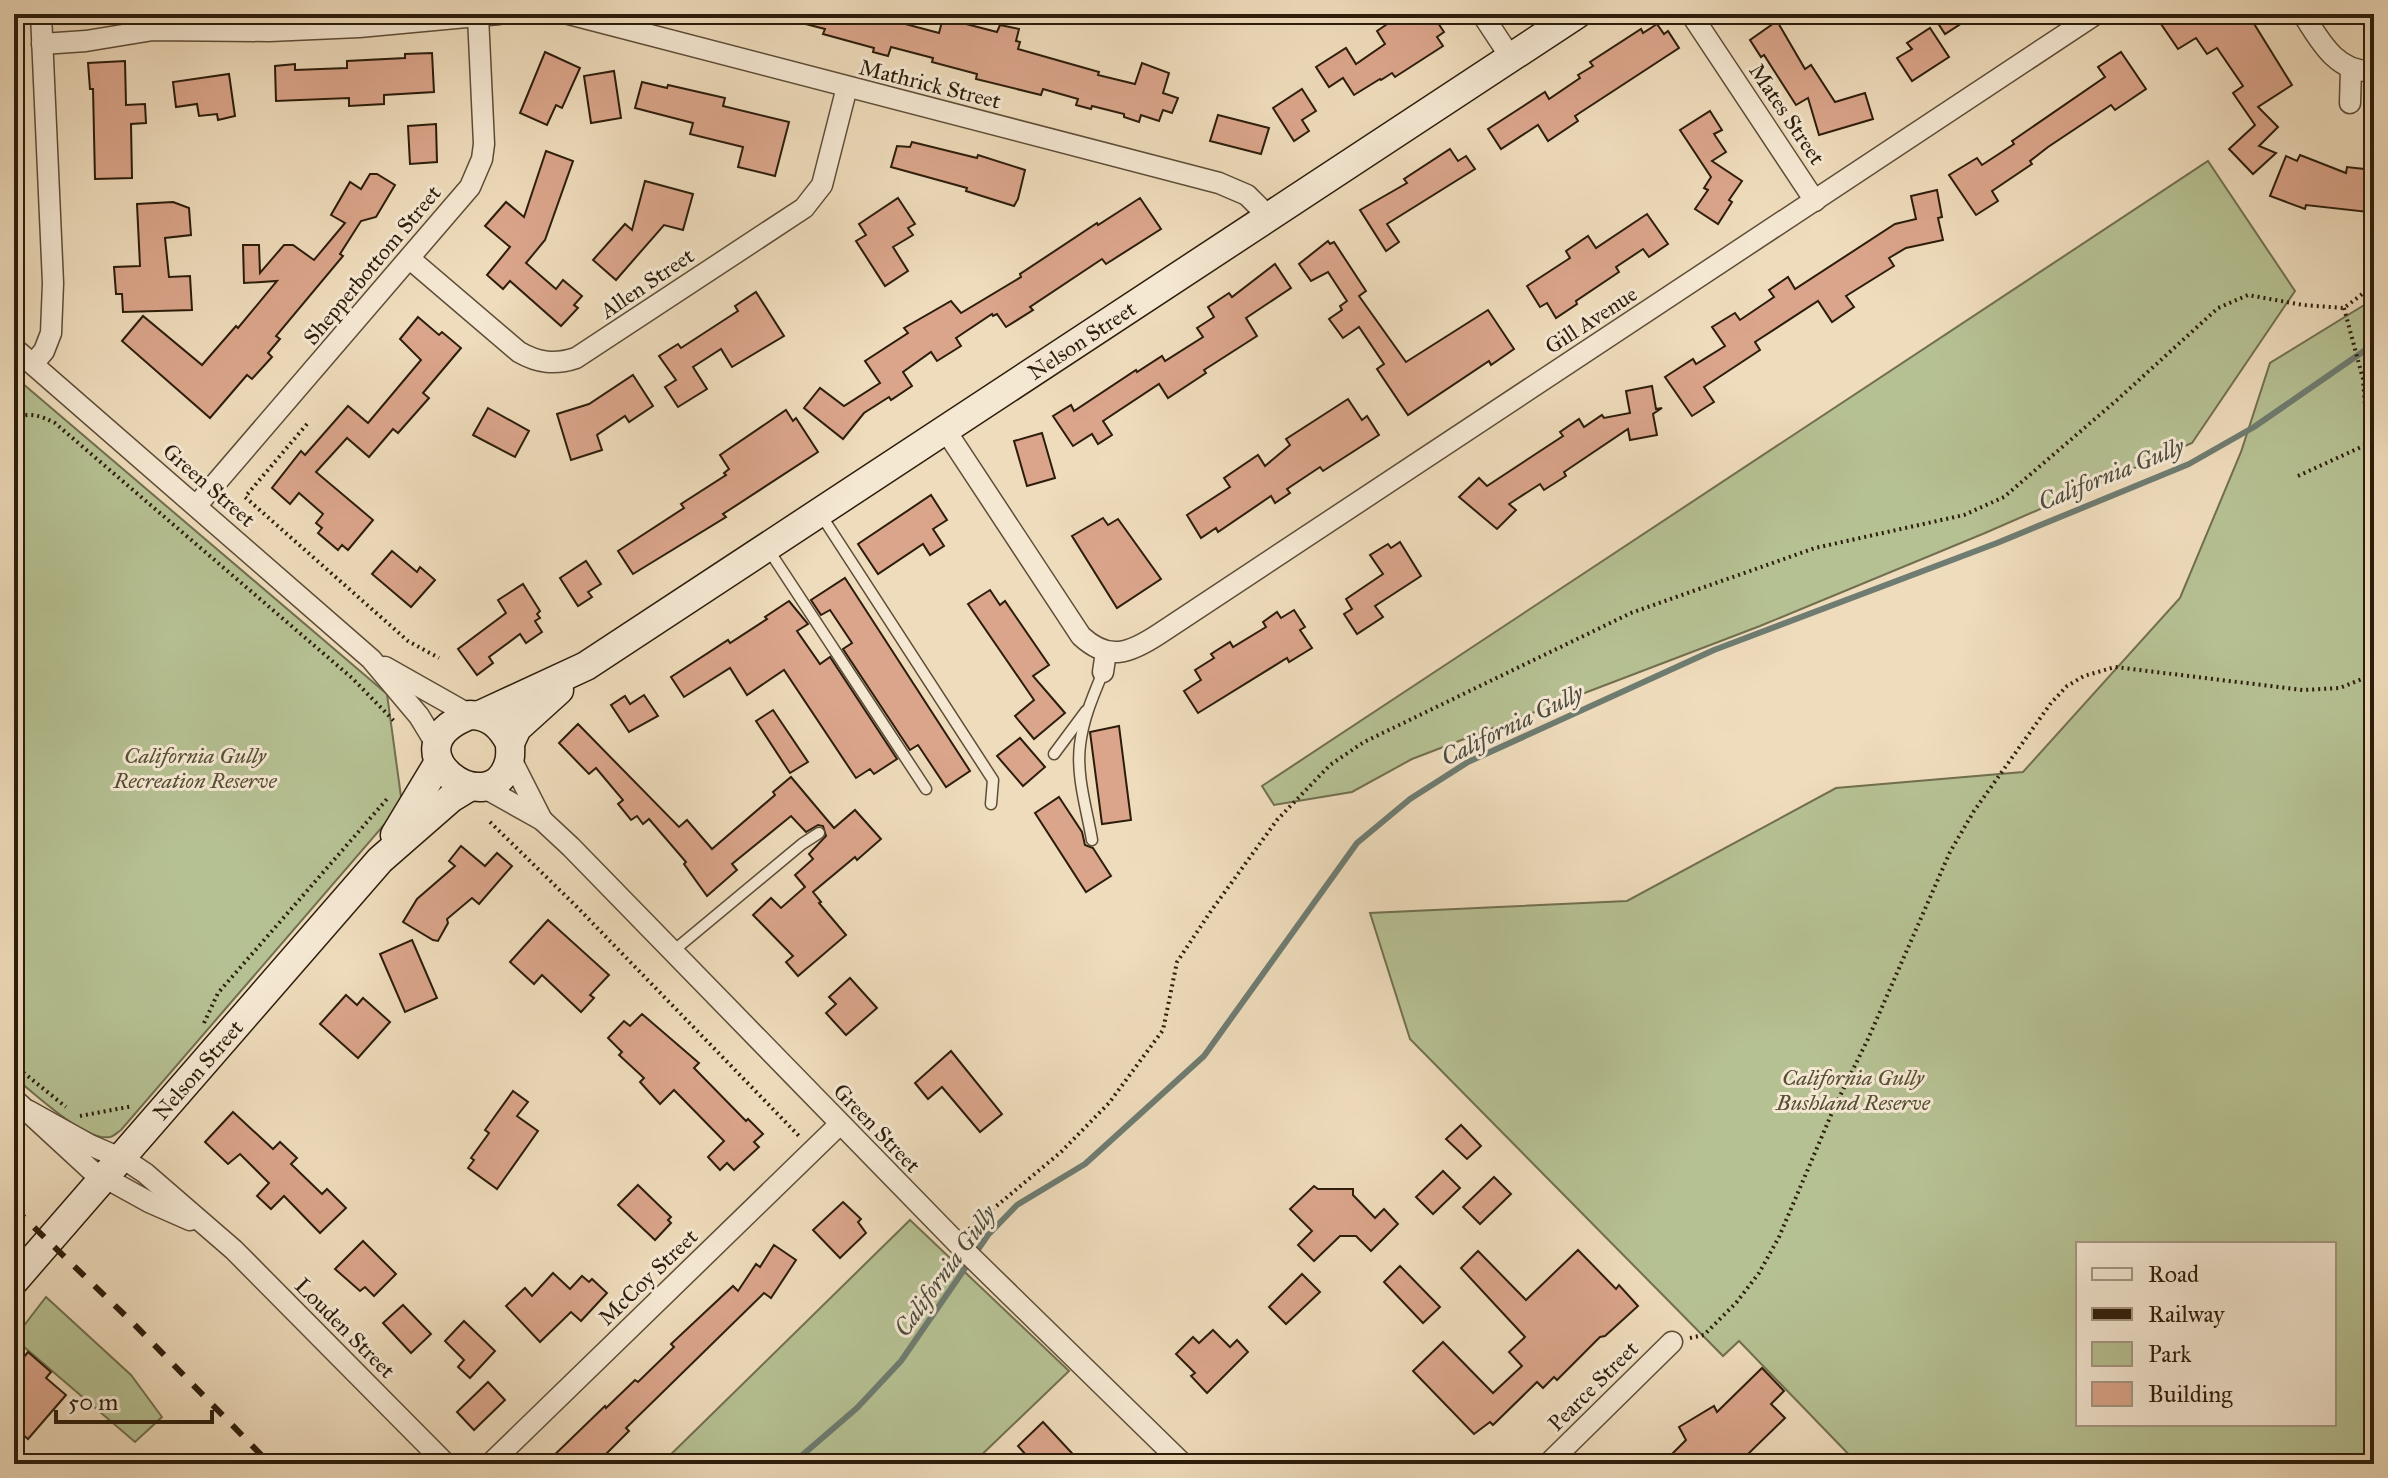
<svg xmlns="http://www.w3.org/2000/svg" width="2388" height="1478" font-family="'IM FELL Great Primer',serif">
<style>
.green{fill:#b6c193;stroke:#716f4f;stroke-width:2;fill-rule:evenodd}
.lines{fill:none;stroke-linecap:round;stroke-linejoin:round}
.stream{stroke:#6e7c71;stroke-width:6}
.building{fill:#dba58b;stroke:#2c1d0b;stroke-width:2}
.lane-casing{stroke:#5d4d37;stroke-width:13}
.street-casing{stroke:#5d4d37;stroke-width:23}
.secondary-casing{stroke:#2c1d0b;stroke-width:31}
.path{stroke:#2c1d0b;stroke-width:4;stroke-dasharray:2 4;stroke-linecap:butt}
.lane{stroke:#f5e8d3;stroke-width:10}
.street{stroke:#f5e8d3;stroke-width:20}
.secondary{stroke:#f5e8d3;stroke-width:28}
.rail{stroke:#2c1d0b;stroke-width:6;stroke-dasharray:14 14;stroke-linecap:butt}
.labels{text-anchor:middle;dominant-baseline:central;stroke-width:6;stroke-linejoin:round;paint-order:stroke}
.street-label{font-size:22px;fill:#2c1d0b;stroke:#f5e8d3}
.park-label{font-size:22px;font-style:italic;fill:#554e34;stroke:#f5e8d3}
.water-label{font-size:24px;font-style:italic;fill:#4d4c3e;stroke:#f5e8d3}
</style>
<rect width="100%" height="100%" fill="#efdcbc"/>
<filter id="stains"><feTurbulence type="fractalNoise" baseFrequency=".0025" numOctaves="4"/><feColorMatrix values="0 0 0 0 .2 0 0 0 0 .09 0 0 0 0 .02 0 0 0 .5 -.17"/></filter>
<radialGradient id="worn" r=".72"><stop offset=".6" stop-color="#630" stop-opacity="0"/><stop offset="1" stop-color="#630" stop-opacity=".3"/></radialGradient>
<g class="green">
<path d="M2208,161L2295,291L2192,443L1985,533L1760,626L1412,759L1352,792L1274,805L1262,786Z"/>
<path d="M2374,299V1464H1858L1739,1341L1723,1356L1410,1039L1370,913L1627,901L1836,788L2023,772L2180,598L2241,452L2270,363ZM2078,1244H2334V1424H2078Z"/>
<path d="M22,383L387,694L402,804L121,1130C118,1132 114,1136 110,1137C85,1142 33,1092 14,1077V384Z"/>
<path d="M910,1220L1069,1371L972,1464H661Z"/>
<path d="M46,1297L131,1375L162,1417L135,1442L16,1340L20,1334L19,1332Z"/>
</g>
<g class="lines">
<path class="stream" d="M792,1464L857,1408L901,1361L988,1235L1017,1205L1085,1164L1204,1056L1357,843L1410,799L1468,762L1714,650L1997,543L2189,464L2254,427L2374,344"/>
</g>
<g class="building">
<path d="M791,14H868L939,33L943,18L997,32L1000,25L1019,29L1016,41L1020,42L1018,49L1099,72L1098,75L1135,84L1142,63L1169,73L1163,93L1178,98L1172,113L1163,110L1159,121L1141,115L1139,122L1124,117V114L1092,106L1091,109L1076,105L1078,99L1043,89L1041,95L976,79L977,74L932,62L933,58L891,47L888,56L873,52L874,48L823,34L825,29L790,20Z"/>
<path d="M1402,14H1432L1444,32L1437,37L1443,46L1395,77L1392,73L1381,80L1380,79L1354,95L1343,78L1329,87L1316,67L1346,48L1356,64L1385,44L1377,31Z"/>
<path d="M1932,14H1976L1945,34Z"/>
<path d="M2176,14H2248L2292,85L2258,107L2278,127L2259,146L2276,153L2253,174L2229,149L2255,125L2233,93L2243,86L2217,48L2207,54L2196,38L2178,49L2161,24Z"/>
<path d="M1777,21L1805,69L1811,65L1835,102L1865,93L1873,119L1819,135L1808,98L1796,105L1764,55L1761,57L1750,40Z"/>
<path d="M1657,24L1664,34L1668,31L1679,48L1575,116L1578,121L1548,141L1538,125L1501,149L1488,129L1545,92L1549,99L1580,78L1578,75L1593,66L1590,62L1641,29L1643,33Z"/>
<path d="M1930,28L1949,57L1912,81L1897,58L1912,49L1907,43Z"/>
<path d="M545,52L580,68L562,108L556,105L547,125L520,113Z"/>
<path d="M2121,52L2146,89L2115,110L2111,105L2048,147L2030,161L2032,164L1992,191L1998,201L1976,215L1949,175L1977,158L1982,165L2014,144L2012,141L2105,77L2098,67Z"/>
<path d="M432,53L434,92L384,95V104L349,106V98L276,101L275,66L295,64V70L347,68V61L405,58V54Z"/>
<path d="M125,61L126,105L145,104L146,123L131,124L132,178L95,179L93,89H90L88,63Z"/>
<path d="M614,71L621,118L591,123L584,76Z"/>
<path d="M229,74L235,116L218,120L217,114L199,116L197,104L176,107L173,82Z"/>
<path d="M642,82L667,88L668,85L725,98L723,106L789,122L775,176L738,167L743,147L690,134L693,123L635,108Z"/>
<path d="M1302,89L1316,111L1302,120L1309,131L1294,141L1273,108Z"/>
<path d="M1710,111L1722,130L1714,134L1726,152L1712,161L1742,181L1729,200L1732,202L1718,224L1695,209L1708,190L1704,188L1711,177L1680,130Z"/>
<path d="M1218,115L1269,128L1261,154L1210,141Z"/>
<path d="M436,124L437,162L410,164L408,126Z"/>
<path d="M912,142L977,158L978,155L1025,170L1018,199L1014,206L966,191L967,188L891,167L897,146L910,147Z"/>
<path d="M1450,149L1458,161L1466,156L1475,169L1387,224L1399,242L1386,251L1360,210L1407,183L1404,179Z"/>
<path d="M546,151L573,161L545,240L526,263L556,289L563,280L582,296L574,305L578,308L561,326L510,281L503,289L487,275L510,247L485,226L506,202L524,217Z"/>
<path d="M2300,155L2346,173L2347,167L2373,170L2368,212L2306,205L2305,209L2270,196L2286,156L2297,161Z"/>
<path d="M370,174H377L395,185L376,217L361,221L340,254L343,256L276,336L280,339L268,353L272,357L252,379L247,375L210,418L122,341L143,316L202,365L236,326L238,328L277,281L244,283L243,245H259L260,273L284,245H293L314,260L345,223L331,215L350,182L361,189Z"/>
<path d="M645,181L693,194L683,230L664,225L616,280L593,260L625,224L632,230Z"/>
<path d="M1937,190L1942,217L1938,218L1943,240L1906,248L1889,258L1894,266L1846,296L1854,307L1832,322L1818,301L1755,342L1760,350L1704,387L1714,402L1692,416L1665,377L1693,359L1696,364L1725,346L1712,327L1735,313L1740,320L1774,297L1769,290L1788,277L1795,289L1895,224L1916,219L1911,196Z"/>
<path d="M898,198L915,224L908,228L913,235L893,247L908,271L885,286L856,241L866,235L859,224Z"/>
<path d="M1140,198L1161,229L1106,264L1102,259L1030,307L1033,310L1006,327L997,314L993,316L992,314L956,338L961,346L937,361L931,352L903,372L912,386L891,400L889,397L864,413L843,439L804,408L820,388L844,406L880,383L865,361L908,333L904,328L951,301L961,313L1021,277L1020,274L1097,223L1098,225Z"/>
<path d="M173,202L189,208L191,235L165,238L169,277L190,276L192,310L123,312L122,294H116L114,267L140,266L137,204Z"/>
<path d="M1647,214L1668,244L1649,257L1643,249L1616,267L1619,272L1576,301L1577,304L1556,318L1547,303L1540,307L1527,286L1570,258L1566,251L1588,236L1596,248Z"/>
<path d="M1328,241L1330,244L1334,242L1366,291L1359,296L1406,362L1488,310L1514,349L1491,365L1489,361L1408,415L1377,369L1384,364L1359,327L1343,338L1329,319L1342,310L1340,306L1347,301L1328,272L1311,281L1299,264Z"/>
<path d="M1275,264L1291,288L1246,318L1257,336L1204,370L1206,373L1168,398L1159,384L1103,421L1112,435L1098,444L1092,434L1073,446L1053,416L1071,405L1074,411L1136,370L1137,372L1162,356L1165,361L1203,337L1197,328L1214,317L1208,307L1229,293L1232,297Z"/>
<path d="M756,292L784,336L732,367L721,349L693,367L707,389L678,407L665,387L676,380L659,356L678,344L681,348L738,311L735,306Z"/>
<path d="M418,317L439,335L442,332L461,348L423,393L429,398L398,433L393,429L369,457L347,438L316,472L373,520L348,550L342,545L338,550L318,533L322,528L316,523L323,514L299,493L290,504L272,488L301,451L305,455L348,406L368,423L421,360L400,339Z"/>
<path d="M633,375L653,406L629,422L625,416L597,435L602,450L571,460L557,414L589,404Z"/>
<path d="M1652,386L1656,409L1662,408L1653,414L1657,435L1630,440L1628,429L1564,472L1566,476L1544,490L1540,484L1509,504L1516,510L1497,529L1459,497L1479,478L1487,486L1563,436L1560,432L1579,419L1584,427L1602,415L1604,418L1630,413L1626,391Z"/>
<path d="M1348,399L1362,420L1367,416L1379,435L1323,471L1320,467L1287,489L1290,493L1275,503L1271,496L1218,532L1216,528L1201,538L1187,515L1230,487L1224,478L1258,455L1265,466L1290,445L1286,439Z"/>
<path d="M488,408L529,431L515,457L473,435Z"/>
<path d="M786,410L793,421L796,418L818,452L723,514L726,517L633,574L618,551L684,508L681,504L726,475L724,473L729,469L720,455Z"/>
<path d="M1042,433L1055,478L1027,486L1014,441Z"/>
<path d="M931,495L947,520L933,529L944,546L930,555L923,544L878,574L858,544Z"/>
<path d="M1103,518L1108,525L1118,519L1161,579L1117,608L1072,536Z"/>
<path d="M1400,542L1421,576L1375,606L1383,617L1357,634L1344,614L1352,609L1346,599L1383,574L1370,555L1388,544L1391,548Z"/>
<path d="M392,551L417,572L420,567L435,580L411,607L372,574Z"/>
<path d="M586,561L601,584L588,592L592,597L578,606L560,578Z"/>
<path d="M845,578L970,771L946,787L918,745L910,750L843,649L852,643L830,610L821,615L811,600Z"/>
<path d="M523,584L540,611L537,614L540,618L535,621L542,632L526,643L520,634L489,657L493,663L477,675L458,649L506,613L498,600Z"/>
<path d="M990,590L1000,605L1005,601L1049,665L1033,676L1065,713L1034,739L1015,716L1034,700L968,604Z"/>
<path d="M789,601L808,624L797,631L820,664L830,657L897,759L874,774L870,769L856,778L784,670L747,695L730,668L684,697L671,677L728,640L730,643L767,619L765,617Z"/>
<path d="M1294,610L1305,627L1300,630L1312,648L1289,662L1287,658L1198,713L1184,691L1201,680L1195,670L1214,658L1211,654L1230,642L1233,647L1266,627L1263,622L1277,612L1281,618Z"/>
<path d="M644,695L658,716L629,732L611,705L625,696L630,704Z"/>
<path d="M773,710L808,762L790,773L756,721Z"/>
<path d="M578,724L679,827L687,820L712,849L775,795L773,792L791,777L834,828L855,810L881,839L857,860L855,857L813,892L821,902L819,903L846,935L798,976L786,962L793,956L753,915L771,898L781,908L805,887L795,875L813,859L809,854L826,836L823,826L818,825L806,832L791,816L732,864L737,870L707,896L684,864L686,862L649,819L643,824L637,816L631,820L618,804L623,800L596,768L589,774L559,743Z"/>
<path d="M1119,726L1131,820L1102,824L1090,732Z"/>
<path d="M1020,738L1045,767L1023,786L997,756Z"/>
<path d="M1059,797L1082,832L1085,845L1093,848L1111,876L1086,892L1035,813Z"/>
<path d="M461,846L485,866L497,853L512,866L479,904L472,898L447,919L448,923L438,941L433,940L403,922L417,899L455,866L449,861Z"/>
<path d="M548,920L609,975L590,995L594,998L581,1012L542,975L534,984L510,962Z"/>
<path d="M412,940L437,998L405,1012L380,954Z"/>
<path d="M850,978L877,1008L846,1035L826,1013L836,1004L829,997Z"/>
<path d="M346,995L357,1005L363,998L390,1022L358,1058L320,1024Z"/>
<path d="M642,1014L699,1063L694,1068L746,1121L748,1119L763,1134L754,1142L759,1147L734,1170L727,1163L720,1170L708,1157L724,1141L674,1090L660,1104L640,1082L644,1078L619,1055L622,1052L608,1038L624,1021L630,1026Z"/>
<path d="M951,1051L1002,1114L980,1132L942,1087L928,1099L915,1083Z"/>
<path d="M513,1091L528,1102L517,1116L538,1131L497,1189L468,1168L474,1160L471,1158L489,1133L485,1130Z"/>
<path d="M233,1112L273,1149L280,1142L297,1158L291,1164L322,1194L327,1189L346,1208L320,1233L284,1196L271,1209L257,1196L269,1183L240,1154L228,1164L205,1142Z"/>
<path d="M1461,1125L1481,1146L1467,1159L1446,1139Z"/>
<path d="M1443,1171L1460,1188L1433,1214L1416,1197Z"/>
<path d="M1494,1177L1511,1194L1480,1224L1463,1207Z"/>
<path d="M638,1185L671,1217L668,1220L671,1223L655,1240L618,1205Z"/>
<path d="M1314,1186L1318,1189H1353V1195L1375,1218L1384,1209L1398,1224L1371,1251L1356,1236H1340L1314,1261L1298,1245L1312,1231L1290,1209Z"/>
<path d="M843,1202L861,1219L858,1222L866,1233L840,1258L813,1230Z"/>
<path d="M363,1241L396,1274L374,1296L365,1287L360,1291L335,1269Z"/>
<path d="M774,1245L796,1260L771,1298L764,1293L626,1428L629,1431L596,1464H545L605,1406L606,1408L635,1380L638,1382L674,1347L671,1344L733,1286L738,1291L756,1264L760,1267Z"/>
<path d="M1578,1250L1616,1289L1619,1285L1638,1306L1605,1336L1600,1337L1557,1380L1554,1377L1543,1388L1537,1382L1493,1425L1490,1422L1474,1434L1413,1371L1443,1342L1493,1393L1522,1366L1509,1352L1525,1337L1461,1268L1478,1251L1526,1300Z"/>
<path d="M1400,1266L1440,1307L1423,1323L1384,1282Z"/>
<path d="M553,1273L570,1289L582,1276L589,1282L592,1279L607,1293L581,1321L571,1312L540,1342L506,1306L525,1288L532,1296Z"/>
<path d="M1302,1274L1320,1292L1286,1324L1269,1307Z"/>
<path d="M403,1305L431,1334L411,1353L383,1323Z"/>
<path d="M464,1321L495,1351L470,1378L458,1367L464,1360L445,1341Z"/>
<path d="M1213,1330L1230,1347L1237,1340L1248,1352L1207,1393L1191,1376L1195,1373L1176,1354L1193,1337L1199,1343Z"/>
<path d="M28,1352L51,1372L46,1378L66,1395L28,1439L14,1427V1369Z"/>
<path d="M1762,1368L1784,1391L1771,1404L1785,1418L1749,1453L1759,1464H1662L1686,1440L1679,1427L1714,1406L1717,1412Z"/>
<path d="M488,1382L505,1400L474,1430L457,1412Z"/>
<path d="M1043,1422L1082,1464H1034L1018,1446Z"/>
</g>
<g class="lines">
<g class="lane-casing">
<g id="lane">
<path d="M821,515L993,780L991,804"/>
<path d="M768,549L926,789"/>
<path d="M1054,754L1086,711"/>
<path d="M1092,840C1087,810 1076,776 1080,745C1083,719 1093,696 1103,672"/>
<path d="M672,952L802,844L819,833"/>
</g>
</g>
<g class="street-casing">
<g id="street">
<path d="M569,14L1219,183L1247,195L1269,217"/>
<path d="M1482,14L1511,58"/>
<path d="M1691,14L1815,201"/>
<path d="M2303,14C2320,41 2337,74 2374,71"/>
<path d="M42,44L86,41L153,30L269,31L359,27L499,14"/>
<path d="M2350,103L2351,69"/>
<path d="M410,259L519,352C538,363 555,365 576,358L804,208L822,185L847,87"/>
<path d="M14,348L371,659L419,716L436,744"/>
<path d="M33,364L44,351L51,333L53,283L41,14"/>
<path d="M946,431L1081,636C1109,662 1130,653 1159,634L2096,14"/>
<path d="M197,505L470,187L482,159L484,144L478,16"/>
<path d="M385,667L470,715"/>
<path d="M1103,672L1106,652"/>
<path d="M510,757L542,820"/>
<path d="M483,787L542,820L571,847L960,1246L1183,1464"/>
<path d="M14,1099L91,1170L149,1202L190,1220"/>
<path d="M29,1111L90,1145L127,1161L145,1173L234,1250L446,1464"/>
<path d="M490,1464L840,1124"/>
<path d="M1548,1464L1672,1342"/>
</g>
</g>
<g class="secondary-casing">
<g id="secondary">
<path d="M470,715C490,715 501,726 510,743C510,749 511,756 509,762C492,827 382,749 470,715Z"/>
<path id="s1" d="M480,715L586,666L1577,14"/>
<path d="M510,743L517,728L559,690"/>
<path d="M395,835L439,762"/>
<path id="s2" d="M14,1281L380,860L451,798L469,787"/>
</g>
</g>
<g class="path">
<path d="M2344,308L2363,379L2365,406L2374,446"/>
<path d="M2363,379L2374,374"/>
<path d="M14,419C29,411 41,416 55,423L352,678L395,722"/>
<path d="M307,424L245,497L408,641L439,658"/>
<path d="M2298,476L2372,442"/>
<path d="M490,822L576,906L800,1137"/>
<path d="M204,1023L218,993L387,799"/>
<path d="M14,1065L66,1107"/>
<path d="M80,1116L133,1106"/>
<path d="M969,1229L1061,1152L1109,1103L1163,1030L1177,962L1211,911L1277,820L1330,765L1364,742L1631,613L1815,548L1964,515L2004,497L2117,400L2218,308L2248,295L2303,305L2344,308L2374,285"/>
<path d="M1690,1338L1704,1335L1736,1303L1759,1273L1779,1237L1834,1108L1868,1039L1950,852L1974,811L2051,703L2067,686L2084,676L2115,667L2303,690L2340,688L2374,674"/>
</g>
<use href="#lane" class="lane"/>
<use href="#street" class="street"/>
<use href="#secondary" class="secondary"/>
<path class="rail" d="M14,1208L133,1323L270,1464"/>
</g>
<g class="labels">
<g class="street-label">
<text transform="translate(930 84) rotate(14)">Mathrick Street</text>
<text transform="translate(1787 114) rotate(56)">Mates Street</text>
<text transform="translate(372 265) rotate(-50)">Shepperbottom Street</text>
<text transform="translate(647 283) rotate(-34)">Allen Street</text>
<text transform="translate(1591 320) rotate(-33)">Gill Avenue</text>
<text stroke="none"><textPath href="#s1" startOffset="710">Nelson Street</textPath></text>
<text transform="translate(209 485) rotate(41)">Green Street</text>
<text stroke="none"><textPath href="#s2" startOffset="280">Nelson Street</textPath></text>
<text transform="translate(877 1128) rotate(46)">Green Street</text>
<text transform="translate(648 1277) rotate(-44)">McCoy Street</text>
<text transform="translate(345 1328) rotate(45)">Louden Street</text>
<text transform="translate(1593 1386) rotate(-45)">Pearce Street</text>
</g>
<g class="park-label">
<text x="195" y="755">California Gully<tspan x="195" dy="25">Recreation Reserve</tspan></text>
<text x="1853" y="1077">California Gully<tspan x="1853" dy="25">Bushland Reserve</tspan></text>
</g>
<g class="water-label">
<text transform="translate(2111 474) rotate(-22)">California Gully</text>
<text transform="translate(1512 725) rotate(-26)">California Gully</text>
<text transform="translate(945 1271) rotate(-54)">California Gully</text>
</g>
</g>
<rect width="2388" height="1478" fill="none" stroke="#efdcbc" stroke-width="48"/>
<rect x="16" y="16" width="2356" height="1446" fill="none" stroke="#2c1d0b" stroke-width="4"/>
<rect x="24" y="24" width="2340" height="1430" fill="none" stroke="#2c1d0b" stroke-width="2"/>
<rect x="2076" y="1242" width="260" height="184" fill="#f5e8d3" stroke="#a59783" stroke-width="2"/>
<rect x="2092" y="1268" width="40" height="12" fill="#f5e8d3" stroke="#a59783" stroke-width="2"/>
<text x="2148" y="1282" font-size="24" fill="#2c1d0b">Road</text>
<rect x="2092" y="1308" width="40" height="12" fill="#2c1d0b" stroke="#a59783" stroke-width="2"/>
<text x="2148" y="1322" font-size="24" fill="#2c1d0b">Railway</text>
<rect x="2092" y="1342" width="40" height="24" fill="#b6c193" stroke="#a59783" stroke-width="2"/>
<text x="2148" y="1362" font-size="24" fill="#2c1d0b">Park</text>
<rect x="2092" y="1382" width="40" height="24" fill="#dba58b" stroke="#a59783" stroke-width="2"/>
<text x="2148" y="1402" font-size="24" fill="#2c1d0b">Building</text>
<path d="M56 1410v12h156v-12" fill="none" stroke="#2c1d0b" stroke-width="4"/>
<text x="68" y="1410" font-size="24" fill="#2c1d0b" stroke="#f5e8d3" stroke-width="6" paint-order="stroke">50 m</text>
<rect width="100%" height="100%" filter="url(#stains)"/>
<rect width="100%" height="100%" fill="url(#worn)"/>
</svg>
